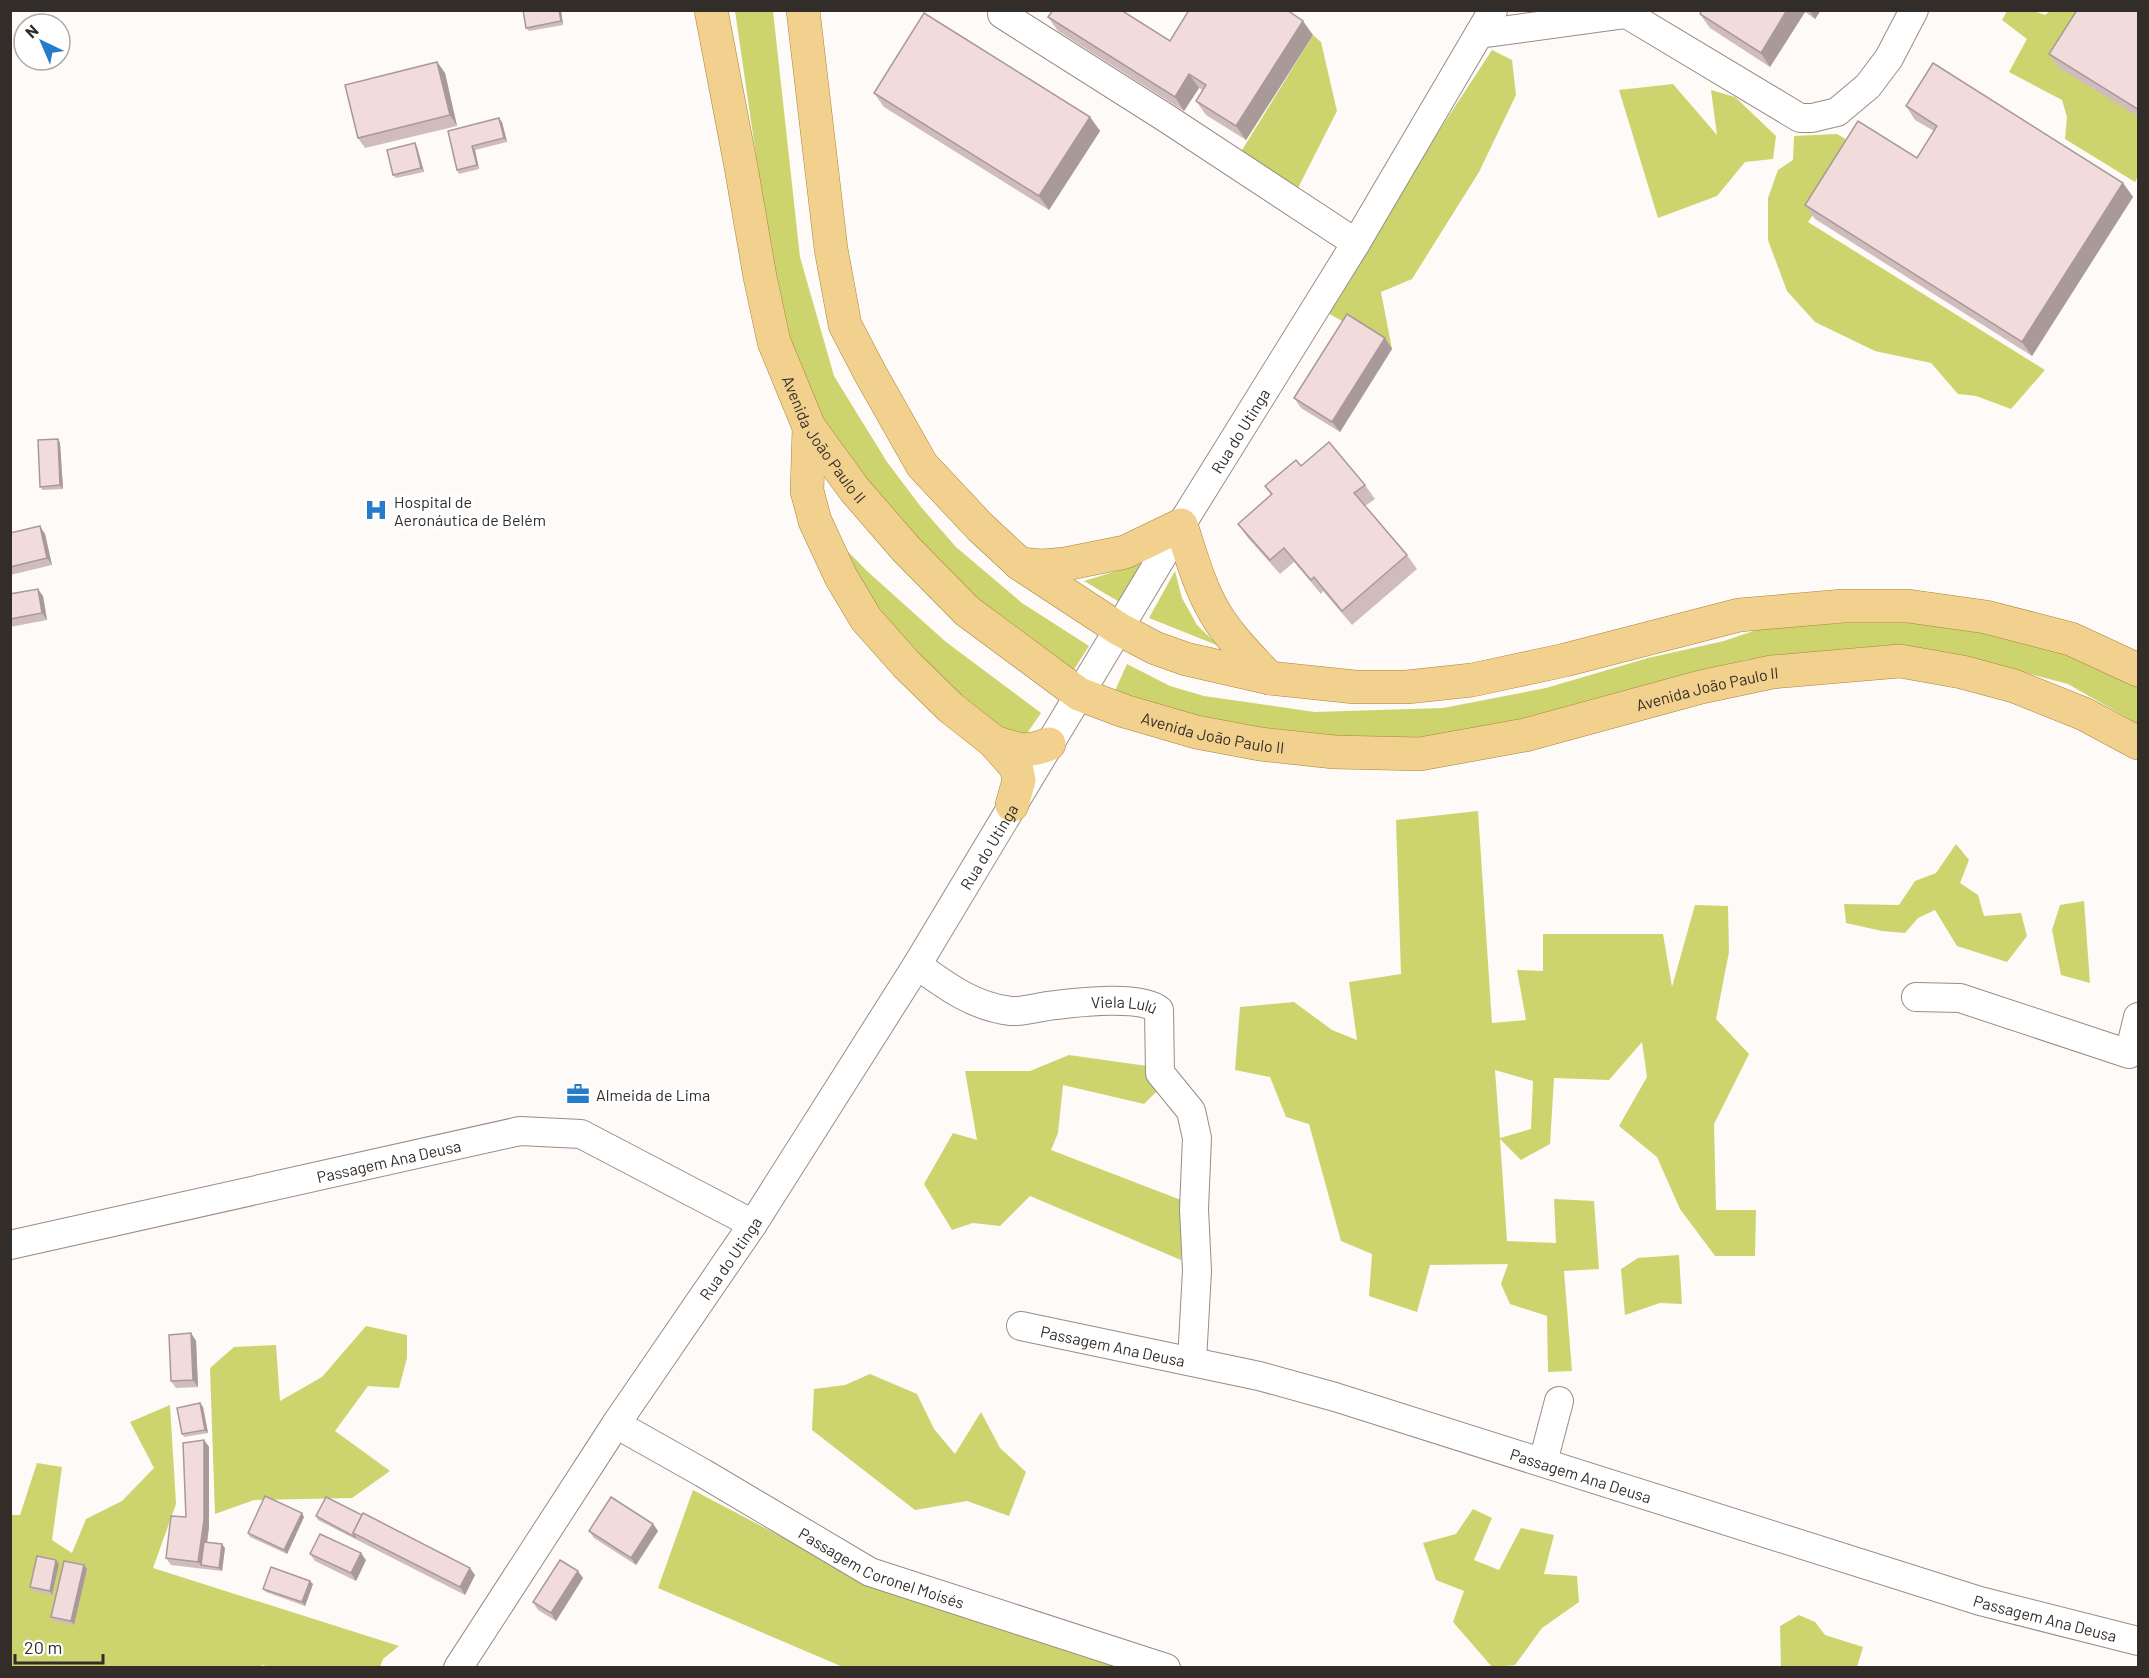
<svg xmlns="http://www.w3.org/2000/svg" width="2149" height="1678" font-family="Barlow,sans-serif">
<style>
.forest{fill:#cdd46e;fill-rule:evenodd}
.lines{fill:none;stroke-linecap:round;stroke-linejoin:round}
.minor-casing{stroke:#9a8c85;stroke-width:30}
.major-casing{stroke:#aa833a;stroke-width:34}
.minor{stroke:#fff;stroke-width:28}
.major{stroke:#f2d18e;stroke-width:33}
.wall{fill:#d0bcbc}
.shaded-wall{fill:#a99999}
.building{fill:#f2dbdb;stroke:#a99999;stroke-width:1.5}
.labels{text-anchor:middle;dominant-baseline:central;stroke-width:6;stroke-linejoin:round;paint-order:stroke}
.street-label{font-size:16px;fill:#332d2a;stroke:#fff}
.poi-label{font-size:16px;fill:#332d2a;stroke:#fff;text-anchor:start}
</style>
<rect width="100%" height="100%" fill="#fdfaf8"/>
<g class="forest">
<path d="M735,11H773L800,257L834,376L887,462L921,507L956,547L1022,603L1089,646L1068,679L926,559L816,413L792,352L776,293Z"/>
<path d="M2007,11H2034L2045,15L2050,11H2095L2138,117V176L2135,182L2065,139L2067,117L2062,100L2009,72L2027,39L2002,20Z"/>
<path d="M1313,35L1321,42L1337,111L1297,190L1239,155Z"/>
<path d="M1492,50L1512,60L1516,95L1479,172L1412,279L1381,292L1392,349L1326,312L1405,183Z"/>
<path d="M1673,84L1717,135L1711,90L1735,97L1776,136L1773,159L1745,162L1717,196L1658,218L1619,90Z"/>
<path d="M1837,134L1849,141L1844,173L1808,222L2045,370L2011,409L1976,396L1958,394L1931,363L1875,351L1815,322L1787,291L1768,240V198L1778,170L1793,160L1794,136Z"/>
<path d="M813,516L867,571L946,642L1041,713L1021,742L995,732L864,601Z"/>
<path d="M1146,562L1121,603L1084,581Z"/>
<path d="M1175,571L1182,598L1197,625L1219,646L1149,618Z"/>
<path d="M1926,621L2008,636L2104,665L2138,686V724L2068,684L1992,664L1814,653L1745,660L1580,708L1423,740L1350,742L1224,725L1114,693L1127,664L1170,686L1204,696L1315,712L1443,708L1546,688L1648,658L1724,641L1762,628L1861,622Z"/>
<path d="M1478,811L1492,1023L1526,1020L1517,970L1543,971V934H1663L1672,987L1695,905L1728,906L1729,952L1716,1019L1749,1054L1714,1124L1716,1210H1756L1755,1256H1715L1680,1209L1657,1157L1619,1126L1647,1077L1642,1042L1609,1080L1554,1078L1550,1144L1521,1160L1500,1139L1507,1241L1556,1243L1554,1199L1594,1201L1599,1269L1564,1271L1572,1371L1548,1372L1547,1316L1510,1304L1501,1284L1508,1264L1430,1265L1417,1312L1369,1296L1372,1254L1341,1241L1309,1124L1286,1117L1270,1077L1235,1070L1240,1007L1294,1002L1332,1030L1357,1040L1349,982L1401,974L1396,820ZM1495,1070L1533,1081L1531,1129L1500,1138Z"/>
<path d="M1956,844L1969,860L1960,883L1978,895L1984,916L2021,913L2027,936L2007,962L1957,946L1935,910L1918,918L1905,933L1882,931L1846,923L1844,904L1899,905L1915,881L1936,873Z"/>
<path d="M2084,901L2090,983L2061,975L2052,930L2060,905Z"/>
<path d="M1069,1055L1147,1066L1157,1091L1144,1104L1063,1085L1058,1133L1051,1150L1181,1200V1260L1030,1196L1000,1226L973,1223L952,1230L924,1184L953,1133L977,1140L965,1071H1030Z"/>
<path d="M1679,1255L1682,1304L1660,1303L1625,1315L1621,1269L1638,1258Z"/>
<path d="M366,1326L407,1335V1358L399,1388L368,1386L335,1431L390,1471L352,1498L254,1500L215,1514L210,1368L234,1347L276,1345L280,1401L322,1377Z"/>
<path d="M870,1374L917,1394L934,1429L955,1454L981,1412L1000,1448L1026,1472L1009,1516L967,1501L915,1510L812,1430L814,1389L845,1385Z"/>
<path d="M170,1405L176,1504L153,1568L399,1646L383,1659L380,1667L274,1668L262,1665L260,1668L11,1667L10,1515H20L37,1463L62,1467L52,1540L72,1553L86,1519L122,1501L154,1468L130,1422Z"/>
<path d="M693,1490L873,1585L1131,1667H843L658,1588Z"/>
<path d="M1473,1509L1492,1518L1474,1560L1499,1570L1521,1528L1554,1535L1544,1574L1577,1576L1579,1602L1542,1628L1515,1665L1492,1667L1453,1622L1464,1591L1436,1580L1423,1543L1456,1534Z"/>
<path d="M1799,1615L1815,1622L1825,1635L1863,1647L1857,1667H1781L1780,1626Z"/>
</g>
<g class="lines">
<g class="minor-casing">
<g id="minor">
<path d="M1620,10L1800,118H1812L1837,112L1868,86L1889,58L1914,10"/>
<path d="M1002,14L1166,118L1356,243"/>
<path d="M1479,34L1626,14L1628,10"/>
<path id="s1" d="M917,965C946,986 974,1007 1011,1011C1025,1012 1041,1006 1056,1005C1080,1002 1141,995 1159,1010L1160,1073L1191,1111L1197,1138L1194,1209L1197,1271L1192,1361"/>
<path d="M1916,997L1960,998L2129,1054L2138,1017"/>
<path id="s2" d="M10,1245L520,1131L581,1134L753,1224"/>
<path id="s3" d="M1021,1326L1259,1376L1335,1397L1980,1601L2138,1641"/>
<path id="s4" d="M616,1424L703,1473L870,1572L1166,1668"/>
<path d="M1543,1462L1559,1401"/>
<path id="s5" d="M458,1668L616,1424L753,1224L917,965L1181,525L1356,243L1493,10"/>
</g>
</g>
<g class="major-casing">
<g id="major">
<path id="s6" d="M711,10L741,167L760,277L774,342L809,427L854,489L906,549L967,611L1079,694L1124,711L1196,732L1260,744L1334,752L1420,754L1525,735L1701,687L1772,672L1900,661L1962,672L2014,686L2084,714L2138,743"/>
<path d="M803,10L831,249L845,325L870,373L922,465L980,527L1020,564L1119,629L1155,648L1186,659L1269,678L1355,687H1407L1472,680L1565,660L1739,615L1843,606H1908L1986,617L2071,639L2138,670"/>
<path d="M809,427L807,491L815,521L841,577L866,619L906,664L951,708L994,742L1016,767L1019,780L1012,805"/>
<path d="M1020,564L1042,566L1065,564L1125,552L1181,525C1191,555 1199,586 1215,613C1229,637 1250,657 1269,678"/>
<path d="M994,742C1017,749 1025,754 1049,744"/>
</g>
</g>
<use href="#minor" class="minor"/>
<use href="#major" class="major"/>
</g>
<g class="wall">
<path d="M523,10H561L563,25L529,31L526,28Z"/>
<path d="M1053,10H1125L1124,13L1170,41L1313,35L1246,140L1206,115L1196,101L1203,90L1199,88L1184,111L1058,31L1048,17Z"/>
<path d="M1702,10H1821L1815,19L1805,12L1770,67L1710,28L1700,14Z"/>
<path d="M2139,10V117L2059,68L2049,54Z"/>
<path d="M437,62L445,73L457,126L365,148L358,138Z"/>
<path d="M874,93L1090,117L1100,131L1049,210L884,107Z"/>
<path d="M1906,106L2123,183L2133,197L2032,356L1815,219L1805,205L1917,158L1934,131L1915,120Z"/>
<path d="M502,122L507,142L475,150L479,169L459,174L457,170L448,131Z"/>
<path d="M415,143L417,147L424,172L396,178L393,175Z"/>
<path d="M1385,338L1392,349L1340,432L1301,408L1294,398Z"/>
<path d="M58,439L60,443L63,489L43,490L40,487Z"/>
<path d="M1301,466L1365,485L1375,499L1365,506L1407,555L1417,569L1352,625L1323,591L1321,594L1294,562L1280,574L1248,538L1238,524L1271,495L1265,486Z"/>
<path d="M10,533L45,534L52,565L10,575Z"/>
<path d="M10,594L43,596L47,620L10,627Z"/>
<path d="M191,1333L196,1341L198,1387L176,1388L171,1381Z"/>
<path d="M200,1403L203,1407L208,1433L184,1437L182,1434Z"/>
<path d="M204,1440L209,1447V1527L207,1542L225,1548L222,1571L171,1565L166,1558L186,1517Z"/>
<path d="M316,1516L475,1575L465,1595L318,1520Z"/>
<path d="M304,1517L287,1554L250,1537L248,1533Z"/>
<path d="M653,1524L658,1531L636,1565L594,1538L589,1531Z"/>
<path d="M310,1554L366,1560L356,1581L315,1561Z"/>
<path d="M59,1564L52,1595L33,1591L30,1587Z"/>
<path d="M87,1569L74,1625L54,1621L51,1617Z"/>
<path d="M583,1578L556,1621L538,1610L533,1602Z"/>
<path d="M313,1584L305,1606L266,1592L263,1589Z"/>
</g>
<g class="shaded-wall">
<path d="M559,10H561L563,25L561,21Z"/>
<path d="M1787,10H1803L1805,12L1770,67L1761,53Z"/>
<path d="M1809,10H1821L1815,19Z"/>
<path d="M1303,21L1313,35L1246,140L1236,126Z"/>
<path d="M437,62L445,73L457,126L450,115Z"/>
<path d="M1189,74L1199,88L1184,111L1175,97Z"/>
<path d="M1090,117L1100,131L1049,210L1039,196Z"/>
<path d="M499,118L502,122L507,142L504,138Z"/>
<path d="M415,143L417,147L424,172L421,168Z"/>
<path d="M472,146L475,150L479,169L477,165Z"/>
<path d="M2123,183L2133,197L2032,356L2022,342Z"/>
<path d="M1385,338L1392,349L1340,432L1332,422Z"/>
<path d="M58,439L60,443L63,489L60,485Z"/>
<path d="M40,526L45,534L52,565L47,558Z"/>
<path d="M38,589L43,596L47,620L42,613Z"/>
<path d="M191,1333L196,1341L198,1387L193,1380Z"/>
<path d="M200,1403L203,1407L208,1433L205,1430Z"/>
<path d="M204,1440L209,1447V1527L204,1566L201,1565L198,1562Z"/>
<path d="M302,1513L304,1517L287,1554L284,1550Z"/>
<path d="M653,1524L658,1531L636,1565L631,1558Z"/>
<path d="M222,1544L225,1548L222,1571L219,1568Z"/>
<path d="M361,1553L366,1560L356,1581L351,1573Z"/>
<path d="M56,1560L59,1564L52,1595L50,1591Z"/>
<path d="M84,1565L87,1569L74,1625L71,1621Z"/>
<path d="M470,1568L475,1575L465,1595L460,1587Z"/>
<path d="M578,1571L583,1578L556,1621L551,1613Z"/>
<path d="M310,1581L313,1584L305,1606L302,1602Z"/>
</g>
<g class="building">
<path d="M523,10H559L561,21L526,28Z"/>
<path d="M1053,10H1121L1170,41L1189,10H1287L1303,21L1236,126L1196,101L1206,85L1189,74L1175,97L1048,17Z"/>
<path d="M1702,10H1787L1761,53L1700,14Z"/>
<path d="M2077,10H2139V110L2049,54Z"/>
<path d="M924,13L1090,117L1039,196L874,93Z"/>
<path d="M437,62L450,115L358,138L345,85Z"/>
<path d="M1933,63L2123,183L2022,342L1805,205L1858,121L1917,158L1937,126L1906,106Z"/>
<path d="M499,118L504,138L472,146L477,165L457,170L448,131Z"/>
<path d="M415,143L421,168L393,175L387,150Z"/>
<path d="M1347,314L1385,338L1332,422L1294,398Z"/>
<path d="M58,439L60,485L40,487L38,440Z"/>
<path d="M1329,442L1365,485L1354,493L1407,555L1342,611L1314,577L1311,580L1284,548L1270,560L1238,524L1272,494L1265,486L1296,460L1301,466Z"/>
<path d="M40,526L47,558L10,567V533Z"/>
<path d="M38,589L42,613L10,619V594Z"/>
<path d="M191,1333L193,1380L171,1381L169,1335Z"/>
<path d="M200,1403L205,1430L182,1434L177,1408Z"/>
<path d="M204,1440V1520L198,1562L166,1558L171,1516L186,1517L183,1443Z"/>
<path d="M265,1496L302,1513L284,1550L248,1533Z"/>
<path d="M326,1497L362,1515L353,1533L355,1537L316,1516Z"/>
<path d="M611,1497L653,1524L631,1558L589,1531Z"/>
<path d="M363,1513L470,1568L460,1587L353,1533Z"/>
<path d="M320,1534L361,1553L351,1573L310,1554Z"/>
<path d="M204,1542L222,1544L219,1568L201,1565Z"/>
<path d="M37,1556L56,1560L50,1591L30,1587Z"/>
<path d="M560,1560L578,1571L551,1613L533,1602Z"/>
<path d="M64,1561L84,1565L71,1621L51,1617Z"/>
<path d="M271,1567L310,1581L302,1602L263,1589Z"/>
</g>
<defs>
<g id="hospital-bare" transform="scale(1.8)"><path d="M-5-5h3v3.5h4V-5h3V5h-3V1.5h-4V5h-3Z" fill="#277cca" stroke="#fff" stroke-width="2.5" paint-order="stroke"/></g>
<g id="office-bare" transform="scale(1.8)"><path d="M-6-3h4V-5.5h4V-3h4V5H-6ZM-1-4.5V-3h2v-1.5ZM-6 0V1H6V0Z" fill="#277cca" stroke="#fff" stroke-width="2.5" paint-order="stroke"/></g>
</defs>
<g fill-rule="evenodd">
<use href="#hospital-bare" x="376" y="510"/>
<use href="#office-bare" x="578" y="1094"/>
</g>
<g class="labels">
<g class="street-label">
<text stroke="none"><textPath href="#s5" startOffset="1464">Rua do Utinga</textPath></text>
<text stroke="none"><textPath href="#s6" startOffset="448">Avenida João Paulo II</textPath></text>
<text stroke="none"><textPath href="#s6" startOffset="1456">Avenida João Paulo II</textPath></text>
<text stroke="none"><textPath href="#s6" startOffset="952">Avenida João Paulo II</textPath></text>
<text stroke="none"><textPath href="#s5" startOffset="978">Rua do Utinga</textPath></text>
<text stroke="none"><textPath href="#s1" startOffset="220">Viela Lulú</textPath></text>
<text stroke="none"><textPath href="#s2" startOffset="388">Passagem Ana Deusa</textPath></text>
<text stroke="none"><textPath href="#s5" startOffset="492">Rua do Utinga</textPath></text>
<text stroke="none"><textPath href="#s3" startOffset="94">Passagem Ana Deusa</textPath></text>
<text stroke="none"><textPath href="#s3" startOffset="580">Passagem Ana Deusa</textPath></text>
<text stroke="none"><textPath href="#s4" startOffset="303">Passagem Coronel Moisés</textPath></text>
<text stroke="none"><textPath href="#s3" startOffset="1066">Passagem Ana Deusa</textPath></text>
</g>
<g class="poi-label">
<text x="394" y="501">Hospital de<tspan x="394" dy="18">Aeronáutica de Belém</tspan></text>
<text x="596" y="1094">Almeida de Lima</text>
</g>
</g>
<rect width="2149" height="1678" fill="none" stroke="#332d2a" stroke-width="24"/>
<g transform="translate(42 42) rotate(316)"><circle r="28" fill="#ffffff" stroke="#adabaa" stroke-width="1.5"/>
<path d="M0-4.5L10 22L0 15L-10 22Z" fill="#277cca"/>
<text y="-9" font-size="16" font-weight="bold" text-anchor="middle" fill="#332d2a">N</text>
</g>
<path d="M15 1654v9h88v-9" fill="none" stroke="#332d2a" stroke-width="3"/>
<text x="24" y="1654" font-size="18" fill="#332d2a" stroke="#ffffff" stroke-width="4.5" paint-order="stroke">20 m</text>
</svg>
